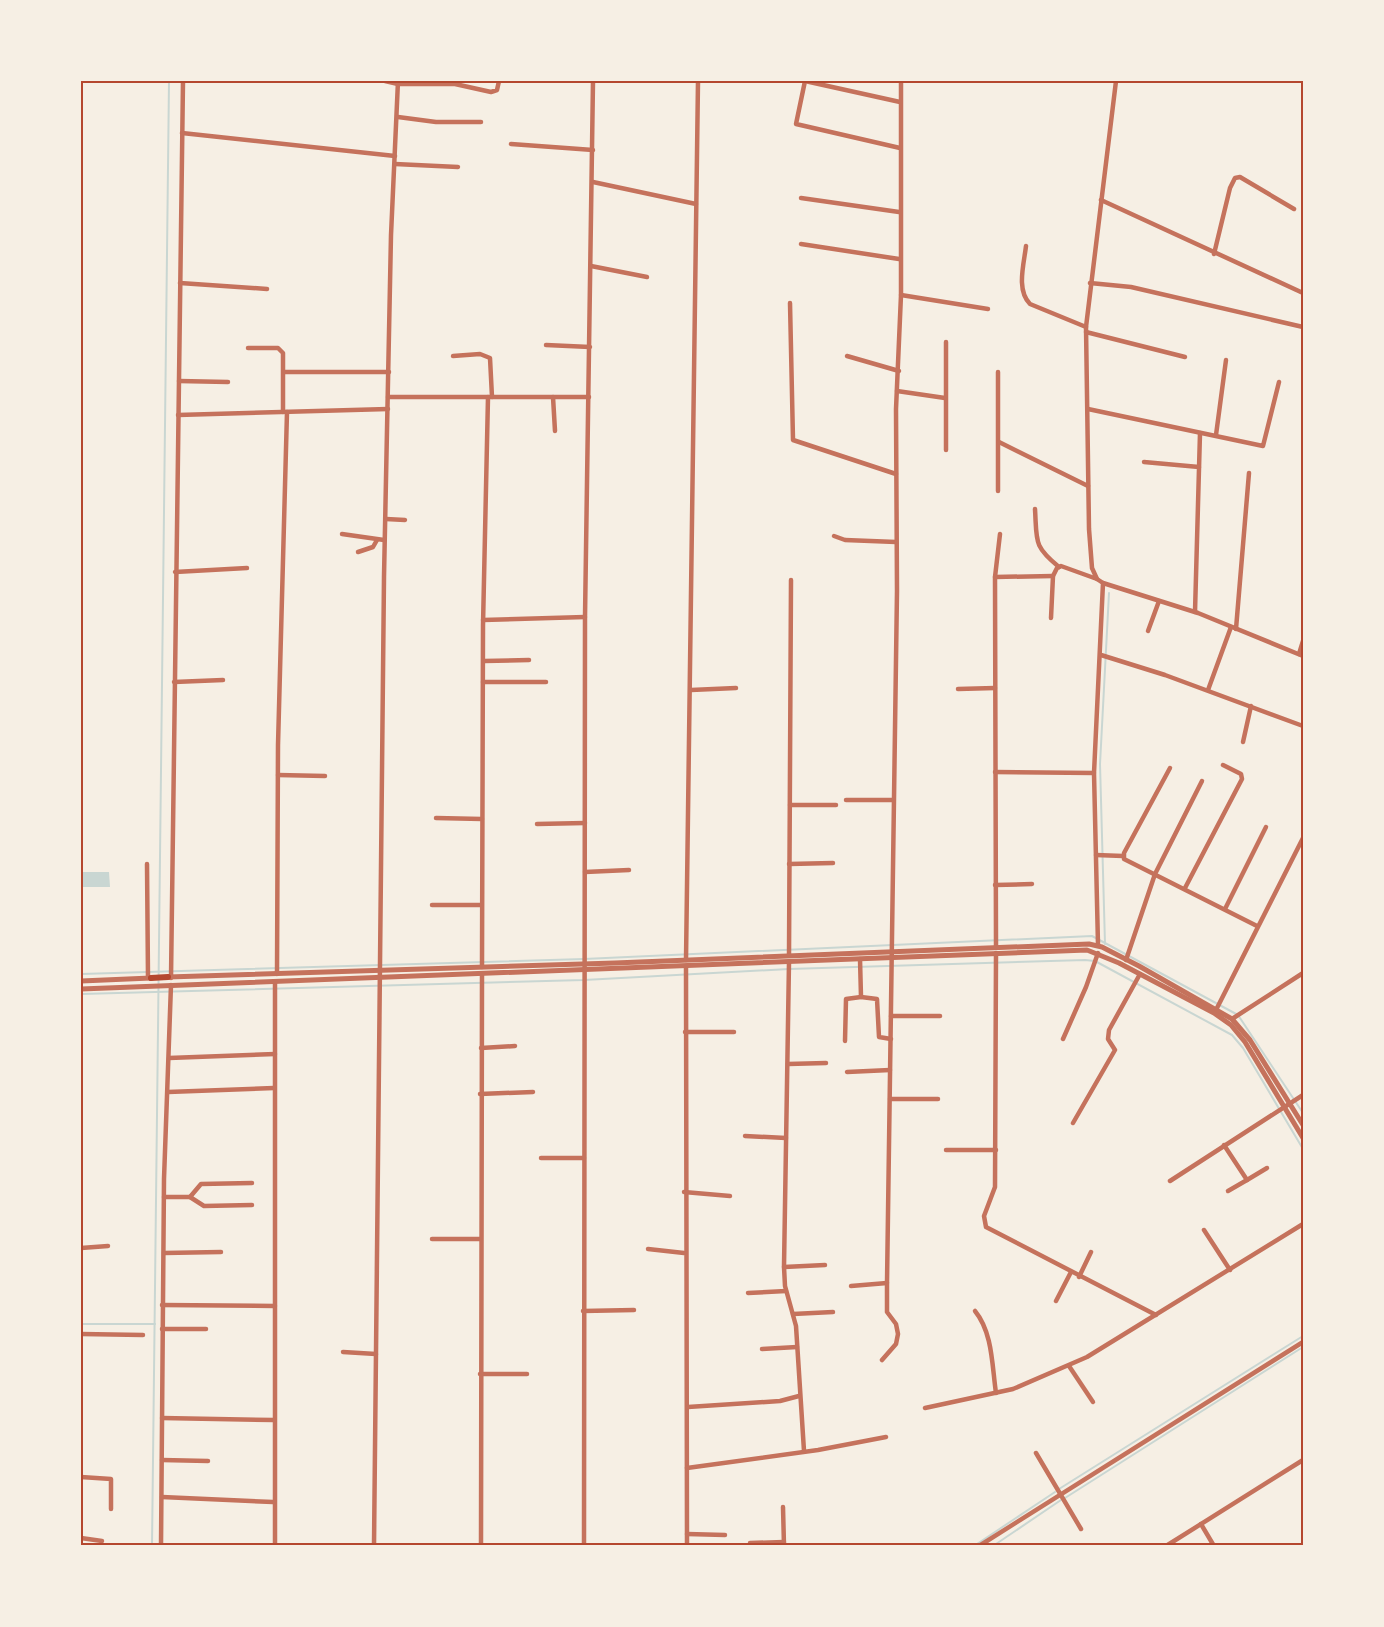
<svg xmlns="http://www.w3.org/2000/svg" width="1384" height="1627" font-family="Barlow,sans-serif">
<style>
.water{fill:#c9d6d2}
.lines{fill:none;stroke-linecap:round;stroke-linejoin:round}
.stream{stroke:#c9d6d2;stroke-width:2}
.minor{stroke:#c5725c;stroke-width:4.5}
.tertiary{stroke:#c5725c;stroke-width:5}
.secondary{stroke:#b5482f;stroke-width:6}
.neatline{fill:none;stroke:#b5482f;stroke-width:2}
</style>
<rect width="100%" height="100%" fill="#f6efe4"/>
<path class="water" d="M81,872H109L110,887H81Z"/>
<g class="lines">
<g class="stream">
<path d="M1105,944L1100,764L1109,593"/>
<path d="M81,974L584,959L1092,936L1238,1015L1303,1113"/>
<path d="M81,994L584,980L789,969L1085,960L1095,961L1232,1035L1243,1048L1303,1149"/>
<path d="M81,1324H155"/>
<path d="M1059,1489L1303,1336"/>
<path d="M1065,1498L1303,1347"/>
<path d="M152,1546L169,81"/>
<path d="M974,1546L1055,1492"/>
<path d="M993,1546L1061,1500"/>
</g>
<g class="minor">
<path d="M385,81L398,84H455L491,92L497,90L499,81"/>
<path d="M805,81L796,124L900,148"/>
<path d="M805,81L900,102"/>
<path d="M398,117L436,122H481"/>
<path d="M182,133L395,156"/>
<path d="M511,144L593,150"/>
<path d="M395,164L458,167"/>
<path d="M593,182L696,204"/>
<path d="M801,198L899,212"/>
<path d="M1101,200L1303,293"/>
<path d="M801,244L899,259"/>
<path d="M1026,246C1024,264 1016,290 1030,304L1086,327"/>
<path d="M1214,254L1230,188L1235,178L1240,177L1294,209"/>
<path d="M591,266L647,277"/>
<path d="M180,283L267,289"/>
<path d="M1090,283L1131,287L1303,327"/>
<path d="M901,295L988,309"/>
<path d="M790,303L793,440L896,474"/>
<path d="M1086,332L1185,357"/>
<path d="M546,345L590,347"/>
<path d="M248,348H278L283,353V412"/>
<path d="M453,356L480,354L490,358L492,397"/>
<path d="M847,356L899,371"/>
<path d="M284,372H389"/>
<path d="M998,372V491"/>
<path d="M179,381L228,382"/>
<path d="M897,391L945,398"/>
<path d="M388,397H589"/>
<path d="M553,397L555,431"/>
<path d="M1088,409L1263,446L1279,382"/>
<path d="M178,415L388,409"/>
<path d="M1216,435L1226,360"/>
<path d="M999,442L1088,486"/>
<path d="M946,450V342"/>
<path d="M1144,462L1199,467"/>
<path d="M1035,509C1037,541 1033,546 1059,567"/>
<path d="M386,519L405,520"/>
<path d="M342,534L384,540"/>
<path d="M834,536L845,540L896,542"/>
<path d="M358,552L373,547L377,540"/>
<path d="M175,572L247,568"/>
<path d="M995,577L1053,576"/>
<path d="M1103,583L1198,613L1303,656"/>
<path d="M1195,612L1200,433"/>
<path d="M1051,618L1053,576L1057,568L1061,566L1097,579"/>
<path d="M483,620L585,617"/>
<path d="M1236,629L1249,473"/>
<path d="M1148,631L1159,601"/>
<path d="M1299,654L1303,641"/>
<path d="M1101,655L1165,675L1303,726"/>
<path d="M484,661L529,660"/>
<path d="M174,682L223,680"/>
<path d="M483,682H546"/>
<path d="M958,689L995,688"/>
<path d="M691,690L736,688"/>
<path d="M1208,690L1231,627"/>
<path d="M1243,742L1251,706"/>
<path d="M1170,768L1124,853V859L1257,926"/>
<path d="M995,772L1094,773"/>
<path d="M278,775L325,776"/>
<path d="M846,800H893"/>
<path d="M790,805H836"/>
<path d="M436,818L482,819"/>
<path d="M537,824L585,823"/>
<path d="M1096,855L1123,856"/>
<path d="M147,864L148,978"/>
<path d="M789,864L833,863"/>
<path d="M585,872L629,870"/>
<path d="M995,885L1032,884"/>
<path d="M1185,888L1242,779L1241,774L1223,765"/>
<path d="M432,905H481"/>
<path d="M1225,909L1266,827"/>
<path d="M1098,945L1094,773L1103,583L1097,579L1092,568L1089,529L1086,327L1116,81"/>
<path d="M996,946L995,577L1000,534"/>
<path d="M996,953L995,1187L984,1216L986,1227L1156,1315"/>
<path d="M789,955L791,580"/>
<path d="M860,959L861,997L877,999L879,1037L891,1039"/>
<path d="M686,960L698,81"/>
<path d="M1126,960L1155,874L1202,781"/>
<path d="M789,962L784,1267L785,1286L796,1326L804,1451"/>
<path d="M482,967L483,625L488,397"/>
<path d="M686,967L687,1546"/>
<path d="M277,974L278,745L287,412"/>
<path d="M171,978L183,81"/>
<path d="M1217,1008L1303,838"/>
<path d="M891,1016H940"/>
<path d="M1232,1019L1303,973"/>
<path d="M685,1032H734"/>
<path d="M1063,1039L1086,987L1098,953"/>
<path d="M845,1041L846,999L861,997"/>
<path d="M481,1048L515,1046"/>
<path d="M169,1058L275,1054"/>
<path d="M788,1064L826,1063"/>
<path d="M847,1072L890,1070"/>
<path d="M168,1092L274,1088"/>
<path d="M480,1094L533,1092"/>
<path d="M890,1099H938"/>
<path d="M1073,1123L1115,1050L1108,1039L1109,1030L1140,974"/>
<path d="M745,1136L786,1138"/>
<path d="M1224,1145L1247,1180L1228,1191"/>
<path d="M946,1150H996"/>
<path d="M541,1158H584"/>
<path d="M1247,1180L1267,1168"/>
<path d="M1170,1181L1303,1095"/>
<path d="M252,1183L201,1184L190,1197L204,1206L252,1205"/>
<path d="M684,1192L730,1196"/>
<path d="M164,1197H190"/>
<path d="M1204,1230L1230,1270"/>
<path d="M432,1239H480"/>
<path d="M81,1248L108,1246"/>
<path d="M648,1249L684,1253"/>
<path d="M164,1253L221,1252"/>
<path d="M784,1267L825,1265"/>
<path d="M1079,1277L1091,1252"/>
<path d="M851,1286L887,1283"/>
<path d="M748,1293L786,1291"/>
<path d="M1056,1301L1071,1272"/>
<path d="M162,1305L275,1306"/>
<path d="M583,1311L634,1310"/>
<path d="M975,1311C993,1333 992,1367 996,1393"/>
<path d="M793,1314L833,1312"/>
<path d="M162,1329H206"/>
<path d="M81,1334L143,1335"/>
<path d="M762,1349L797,1347"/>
<path d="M343,1352L376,1354"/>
<path d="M882,1360L896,1344L898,1334L896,1324L887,1312V1283L897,591L896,409L901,295V81"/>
<path d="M1069,1366L1093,1402"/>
<path d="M480,1374H527"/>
<path d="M688,1407L780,1401L799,1396"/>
<path d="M925,1408L1013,1389L1087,1357L1303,1224"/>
<path d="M162,1418L274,1420"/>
<path d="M1036,1453L1081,1529"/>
<path d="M162,1460L208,1461"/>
<path d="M687,1468L818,1450L886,1437"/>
<path d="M81,1477L111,1479V1509"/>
<path d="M162,1497L273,1502"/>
<path d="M783,1507L784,1546"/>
<path d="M1201,1524L1214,1546"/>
<path d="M687,1534L725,1535"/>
<path d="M81,1538L102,1541"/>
<path d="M750,1543L784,1542"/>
<path d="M161,1546L164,1179L171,985"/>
<path d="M275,1546V982"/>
<path d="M374,1546L384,577L391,235L398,81"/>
<path d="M481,1546L482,975"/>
<path d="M584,1546L585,617L593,81"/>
<path d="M979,1546L1303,1342"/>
<path d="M1166,1546L1303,1460"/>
</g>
<g class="tertiary">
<path d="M168,977L615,963L1089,944L1102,947L1139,966L1232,1019L1250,1040L1303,1125"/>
<path d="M81,981L151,978"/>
<path d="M81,989L1087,950L1119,963L1214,1013L1231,1025L1245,1042L1303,1138"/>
</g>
<path class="secondary" d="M151,978L168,977"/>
</g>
<rect width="1384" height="1627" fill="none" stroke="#f6efe4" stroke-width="165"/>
<rect x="82" y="82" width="1220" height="1462" class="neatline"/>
</svg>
